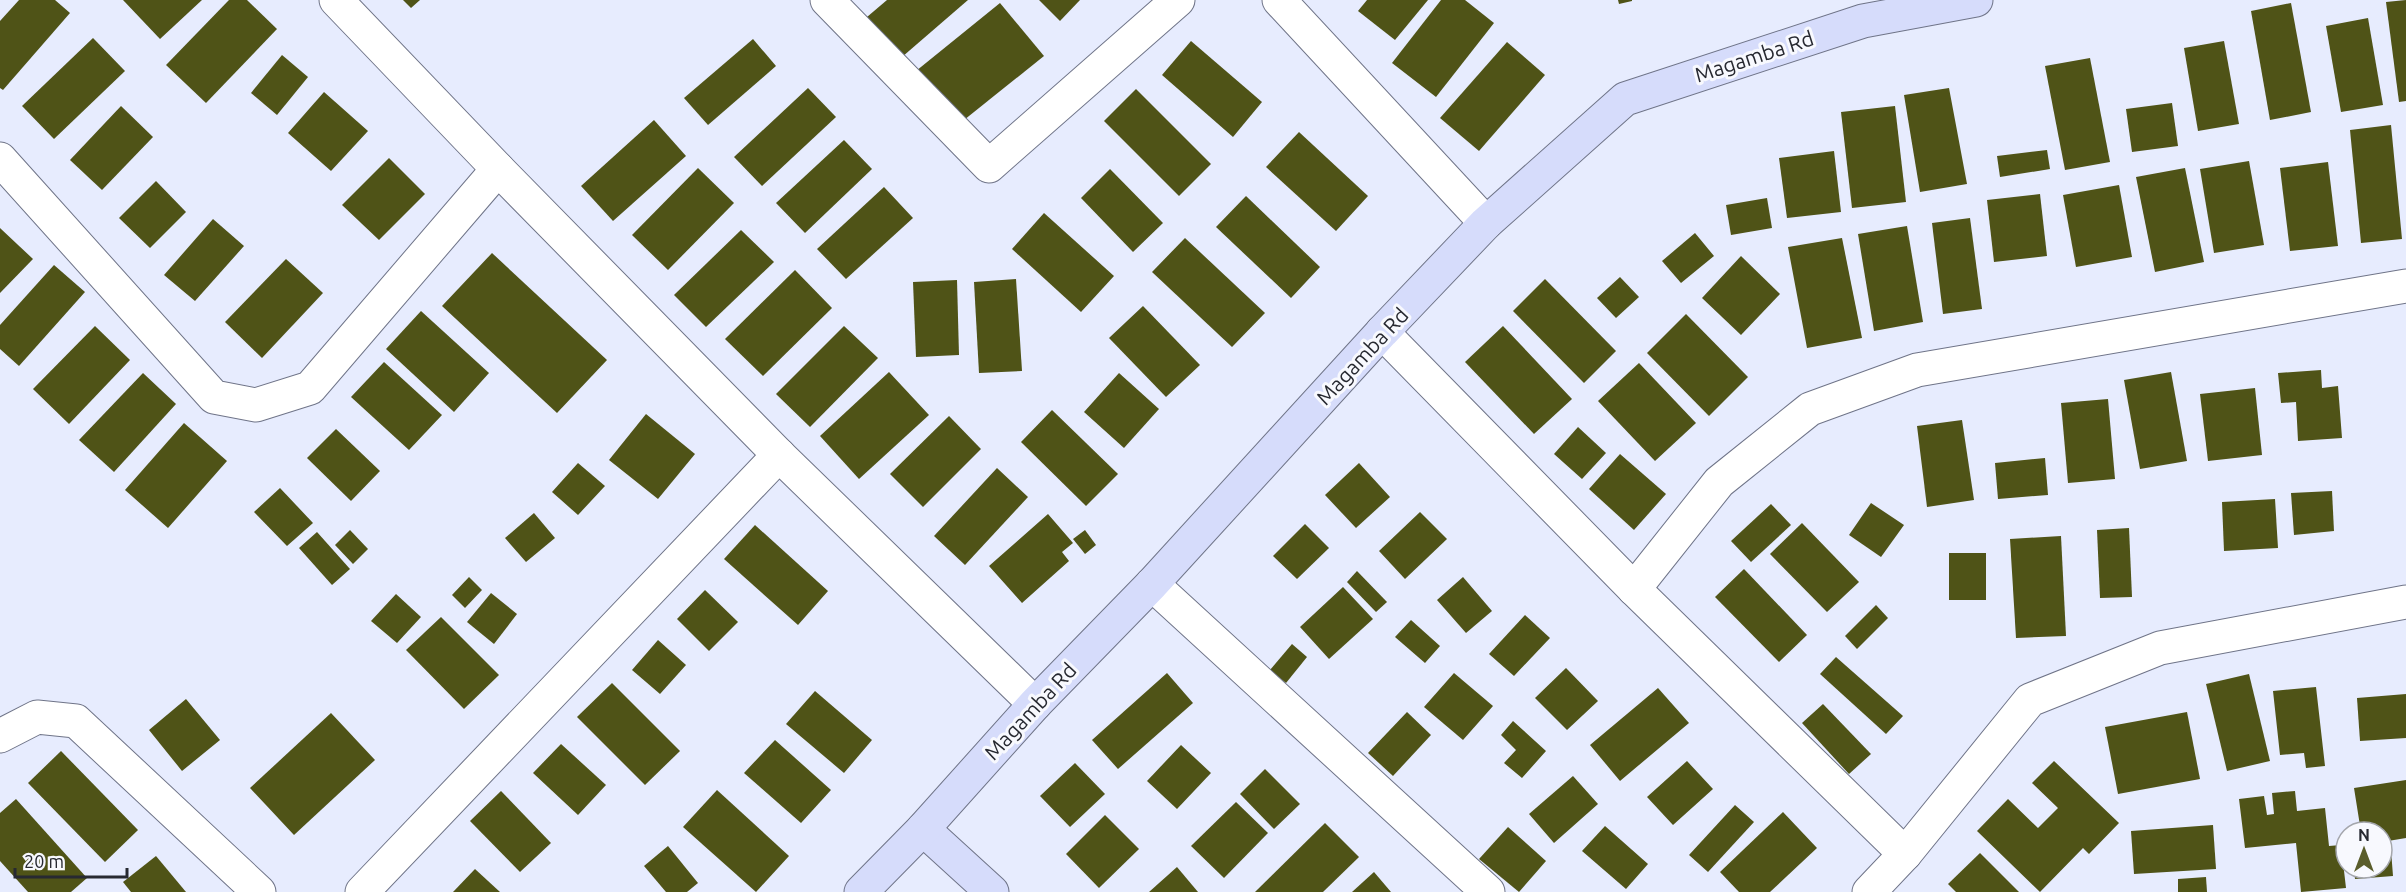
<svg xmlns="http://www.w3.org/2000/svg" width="2406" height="892" font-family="Ubuntu,sans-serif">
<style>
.building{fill:#4f5317}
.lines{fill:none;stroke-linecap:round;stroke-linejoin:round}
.street-casing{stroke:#6f7488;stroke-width:35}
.secondary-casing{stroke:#6f7488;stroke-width:35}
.street{stroke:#fff;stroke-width:33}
.secondary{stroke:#d6dcfb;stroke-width:33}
.labels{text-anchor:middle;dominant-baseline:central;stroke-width:6;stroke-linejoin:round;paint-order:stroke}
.street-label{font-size:21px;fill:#272931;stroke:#f8f9fe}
</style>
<rect width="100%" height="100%" fill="#e7ecfe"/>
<g class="building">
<path d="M19,0H55L70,13L3,90L0,88V21Z"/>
<path d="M123,0H202L160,39Z"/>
<path d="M229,0H247L277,29L206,103L166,65Z"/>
<path d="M403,0H420L411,8Z"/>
<path d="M887,0H968L902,57L867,17Z"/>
<path d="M1039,0H1080L1060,21Z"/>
<path d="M1367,0H1428L1395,40L1358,11Z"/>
<path d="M1441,0H1465L1494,23L1436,97L1392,63Z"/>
<path d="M1618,0H1632V1L1619,4Z"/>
<path d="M2406,0V101L2399,102L2386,2Z"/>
<path d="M1000,3L1044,56L959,124L916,71Z"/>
<path d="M2291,3L2311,112L2270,120L2251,11Z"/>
<path d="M2368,18L2383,105L2341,112L2326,26Z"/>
<path d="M93,38L125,71L54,139L22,106Z"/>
<path d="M753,39L776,66L708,125L684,98Z"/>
<path d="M1191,41L1262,102L1233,137L1162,75Z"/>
<path d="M2224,41L2239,124L2198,131L2184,48Z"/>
<path d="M1507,42L1545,75L1479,151L1440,118Z"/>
<path d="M282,55L308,77L277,115L251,93Z"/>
<path d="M2090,58L2110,162L2065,170L2045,66Z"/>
<path d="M808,88L836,117L762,186L734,157Z"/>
<path d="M1949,88L1967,184L1920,192L1904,95Z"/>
<path d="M1136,89L1211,164L1179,196L1104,121Z"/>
<path d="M324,92L368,131L331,171L288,133Z"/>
<path d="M2172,103L2178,146L2132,152L2126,109Z"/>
<path d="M121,106L153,137L102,190L70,160Z"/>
<path d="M1895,106L1906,202L1852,208L1841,112Z"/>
<path d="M654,120L686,156L613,221L581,186Z"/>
<path d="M2391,125L2402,239L2361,243L2350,130Z"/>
<path d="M1299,132L1368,196L1336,231L1266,167Z"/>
<path d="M844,140L872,169L805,233L776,203Z"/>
<path d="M2047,150L2050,169L2000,177L1997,156Z"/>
<path d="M1834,151L1841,212L1787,218L1779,158Z"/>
<path d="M389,158L425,194L379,240L342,205Z"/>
<path d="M2249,161L2264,245L2214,253L2200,169Z"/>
<path d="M2328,162L2338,246L2290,251L2280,168Z"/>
<path d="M698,168L734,203L668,270L632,235Z"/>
<path d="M2185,168L2204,262L2155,272L2136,177Z"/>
<path d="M1110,169L1163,223L1133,252L1081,198Z"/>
<path d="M156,181L186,212L150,248L119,218Z"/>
<path d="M2119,185L2132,257L2076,267L2063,195Z"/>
<path d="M884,187L913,218L846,279L817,249Z"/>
<path d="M2040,194L2047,256L1994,262L1987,200Z"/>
<path d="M1246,196L1320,267L1291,298L1216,227Z"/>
<path d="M1767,198L1772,228L1731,235L1726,205Z"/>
<path d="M1044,213L1114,276L1081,312L1012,249Z"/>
<path d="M1970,218L1982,309L1943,314L1932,223Z"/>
<path d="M213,219L244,246L195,301L164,275Z"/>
<path d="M1907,226L1923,322L1874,331L1858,234Z"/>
<path d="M0,228L33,259L0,293Z"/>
<path d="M741,230L774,262L706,327L674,295Z"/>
<path d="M1695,233L1714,256L1681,283L1662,261Z"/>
<path d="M1185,238L1265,313L1232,347L1152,272Z"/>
<path d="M1842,238L1862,338L1807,348L1788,247Z"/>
<path d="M492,253L607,360L557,413L442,306Z"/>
<path d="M1741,256L1780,294L1741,335L1702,298Z"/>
<path d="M286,259L323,293L262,358L225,322Z"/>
<path d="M54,265L85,292L19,366L0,349V325Z"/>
<path d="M795,270L832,308L763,376L725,339Z"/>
<path d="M1620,277L1639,297L1616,318L1597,298Z"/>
<path d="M1016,279L1022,371L979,373L974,282Z"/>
<path d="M1545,279L1616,351L1584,383L1513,311Z"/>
<path d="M957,280L959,355L916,357L913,282Z"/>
<path d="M1143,306L1200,365L1166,397L1109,338Z"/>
<path d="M421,311L489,373L454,412L386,349Z"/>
<path d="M1686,314L1748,377L1709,416L1647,353Z"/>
<path d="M95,326L130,360L69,424L33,389Z"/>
<path d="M844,326L878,358L810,427L776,394Z"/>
<path d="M1503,326L1572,399L1534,434L1465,362Z"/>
<path d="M384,362L442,415L409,450L351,397Z"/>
<path d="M1639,363L1696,423L1655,461L1598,401Z"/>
<path d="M2321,370L2322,388L2338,386L2342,438L2298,441L2296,402L2281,403L2278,373Z"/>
<path d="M889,372L929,415L859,479L820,436Z"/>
<path d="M2171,372L2187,461L2140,469L2124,380Z"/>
<path d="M143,373L176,404L114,472L79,440Z"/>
<path d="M1119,373L1159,409L1124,448L1084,412Z"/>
<path d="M2255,388L2262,455L2208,461L2200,394Z"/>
<path d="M2108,399L2115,479L2068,483L2061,403Z"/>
<path d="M1052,410L1118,474L1086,506L1021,442Z"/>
<path d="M646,414L695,454L658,499L609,460Z"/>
<path d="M949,416L981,449L923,507L890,474Z"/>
<path d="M1962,420L1974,500L1927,507L1917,426Z"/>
<path d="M184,423L227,461L168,528L125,490Z"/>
<path d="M1578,427L1606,453L1582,479L1554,454Z"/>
<path d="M336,429L380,471L351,501L307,458Z"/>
<path d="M1620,454L1666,494L1634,530L1589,489Z"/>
<path d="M2045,458L2048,495L1998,499L1995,463Z"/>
<path d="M578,463L605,486L578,515L552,492Z"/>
<path d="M1359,463L1390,497L1356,528L1325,495Z"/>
<path d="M997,468L1028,497L965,565L934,536Z"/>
<path d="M280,488L313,523L287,546L254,512Z"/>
<path d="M2332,491L2334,531L2294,535L2291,493Z"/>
<path d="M2275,499L2278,548L2224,551L2222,502Z"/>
<path d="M1871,503L1904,525L1881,557L1849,535Z"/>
<path d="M1771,504L1791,525L1751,562L1731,541Z"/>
<path d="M1420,512L1447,539L1405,579L1379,551Z"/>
<path d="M534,513L555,538L526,562L505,538Z"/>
<path d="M1048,514L1073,543L1062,552L1069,561L1022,603L989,566Z"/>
<path d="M1802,523L1859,582L1827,612L1770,554Z"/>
<path d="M1305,524L1329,548L1297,579L1273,556Z"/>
<path d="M755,525L828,591L798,625L724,559Z"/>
<path d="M2129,528L2132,597L2100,598L2097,530Z"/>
<path d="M350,530L368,549L353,564L335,545Z"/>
<path d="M1085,530L1096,545L1085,554L1073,539Z"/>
<path d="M317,532L350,569L332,585L299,548Z"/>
<path d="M2061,536L2066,636L2016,638L2010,539Z"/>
<rect x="1949" y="553" width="37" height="47"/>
<path d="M1744,569L1807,635L1779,662L1715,597Z"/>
<path d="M1357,571L1387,602L1376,612L1347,582Z"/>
<path d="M469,577L482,590L465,608L452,595Z"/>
<path d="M1463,577L1492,611L1466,633L1437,600Z"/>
<path d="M1343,587L1373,619L1329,659L1300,627Z"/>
<path d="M705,590L738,622L709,651L677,619Z"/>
<path d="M491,593L517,614L494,644L467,622Z"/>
<path d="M396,594L421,617L397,643L371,621Z"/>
<path d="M1876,605L1888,618L1857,649L1845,636Z"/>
<path d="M1525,615L1550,638L1514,676L1489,654Z"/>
<path d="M441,617L499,675L464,709L406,650Z"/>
<path d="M1411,620L1440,646L1425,663L1395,637Z"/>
<path d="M658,640L686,665L660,694L632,670Z"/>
<path d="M1292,644L1307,657L1286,683L1270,670Z"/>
<path d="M1836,657L1903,716L1886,734L1820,674Z"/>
<path d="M1566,668L1598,701L1567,730L1535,698Z"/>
<path d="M1167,673L1193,703L1118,769L1092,740Z"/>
<path d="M1454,673L1493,706L1463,740L1424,707Z"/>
<path d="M2249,674L2270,761L2227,771L2206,684Z"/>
<path d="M612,683L680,751L645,785L577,717Z"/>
<path d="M2316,687L2325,766L2306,768L2304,753L2280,755L2273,691Z"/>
<path d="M1658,688L1689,723L1620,781L1590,745Z"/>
<path d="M815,691L872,740L844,773L786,724Z"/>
<path d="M2406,694V738L2360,741L2357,698Z"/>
<path d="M186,699L220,740L182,771L149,730Z"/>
<path d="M1823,704L1871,754L1849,774L1802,723Z"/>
<path d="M1407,712L1431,735L1393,776L1368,753Z"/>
<path d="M2187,712L2200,779L2118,794L2105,727Z"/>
<path d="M331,713L375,760L294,835L250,788Z"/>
<path d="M1513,721L1546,751L1522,778L1504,763L1516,750L1501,735Z"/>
<path d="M775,740L831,790L801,823L744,773Z"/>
<path d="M561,744L606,785L578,815L533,773Z"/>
<path d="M1181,745L1211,773L1177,809L1147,781Z"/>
<path d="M61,751L138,830L105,862L28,783Z"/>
<path d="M1687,761L1713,789L1673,825L1647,797Z"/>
<path d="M2054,761L2119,823L2089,854L2083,848L2040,892L1977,831L2008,799L2038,828L2058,808L2032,783Z"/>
<path d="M1075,763L1105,794L1070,827L1040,796Z"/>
<path d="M1265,769L1300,804L1274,829L1240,794Z"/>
<path d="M1573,776L1598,804L1554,843L1529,814Z"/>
<path d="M2406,780V838L2382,842V832H2361L2354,788Z"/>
<path d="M717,790L789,856L756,892L683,827Z"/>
<path d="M501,791L551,843L520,872L470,821Z"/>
<path d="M2295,791L2297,811L2325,808L2329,846L2341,845L2346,888L2301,892L2296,843L2245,848L2239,799L2264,796L2267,815L2274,814L2272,793Z"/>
<path d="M16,799L87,878L71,892H28L0,861V813Z"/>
<path d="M1236,802L1268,833L1224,878L1191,846Z"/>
<path d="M1735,805L1754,822L1708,872L1689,855Z"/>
<path d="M1783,812L1817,848L1770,892H1739L1720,872Z"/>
<path d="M1105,815L1139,849L1099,888L1066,854Z"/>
<path d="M1325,823L1359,857L1323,892H1255Z"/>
<path d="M2213,825L2216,869L2134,874L2131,831Z"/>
<path d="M1605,826L1648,864L1626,889L1582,851Z"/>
<path d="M1508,827L1546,861L1519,892L1479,859Z"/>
<path d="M668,846L698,883L687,892H666L644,866Z"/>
<path d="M2391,850L2393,876L2355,879L2354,868H2382V851Z"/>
<path d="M1980,853L2019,892H1956L1948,884Z"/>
<path d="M156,856L186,892H131L123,882Z"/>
<path d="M1177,867L1198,892H1149Z"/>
<path d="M475,869L500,892H453Z"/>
<path d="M1374,872L1391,892H1352Z"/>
<path d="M2206,877L2207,892H2178V879Z"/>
</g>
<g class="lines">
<g class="street-casing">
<g id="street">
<path d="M336,0L498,169L779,455L1035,704"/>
<path d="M827,0L989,166L1178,0"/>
<path d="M1279,0L1486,223"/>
<path d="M0,159L214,397L256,405L310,388L498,169"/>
<path d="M1382,332L1634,589L1905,854"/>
<path d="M1152,584L1488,892"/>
<path d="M1634,589L1719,482L1810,409L1917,370L2406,286"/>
<path d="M0,736L37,717L76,721L259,892"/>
<path d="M362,892L779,455"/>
<path d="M1869,892L1905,854L2030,700L2160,648L2406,602"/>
</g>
</g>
<g class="secondary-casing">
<g id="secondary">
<path d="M923,829L992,892"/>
<path d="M861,892L923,829L1035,704L1152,584L1382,332L1486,223L1625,99L1863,21L1976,0"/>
</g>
</g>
<use href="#street" class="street"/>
<use href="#secondary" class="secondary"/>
</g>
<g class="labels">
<g class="street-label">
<text transform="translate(1754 56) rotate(-18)">Magamba Rd</text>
<text transform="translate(1362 356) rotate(-47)">Magamba Rd</text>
<text transform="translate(1030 711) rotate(-47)">Magamba Rd</text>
</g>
</g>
<g transform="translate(2364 850)"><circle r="28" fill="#f8f9fe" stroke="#a4a6ac" stroke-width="1.5"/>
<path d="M0-4.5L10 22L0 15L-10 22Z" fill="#5a5d2b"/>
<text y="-9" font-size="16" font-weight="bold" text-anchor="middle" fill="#272931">N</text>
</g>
<path d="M15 868v9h112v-9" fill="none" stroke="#272931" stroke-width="3"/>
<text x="24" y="868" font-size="18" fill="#272931" stroke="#f8f9fe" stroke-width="4.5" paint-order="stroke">20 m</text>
</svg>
